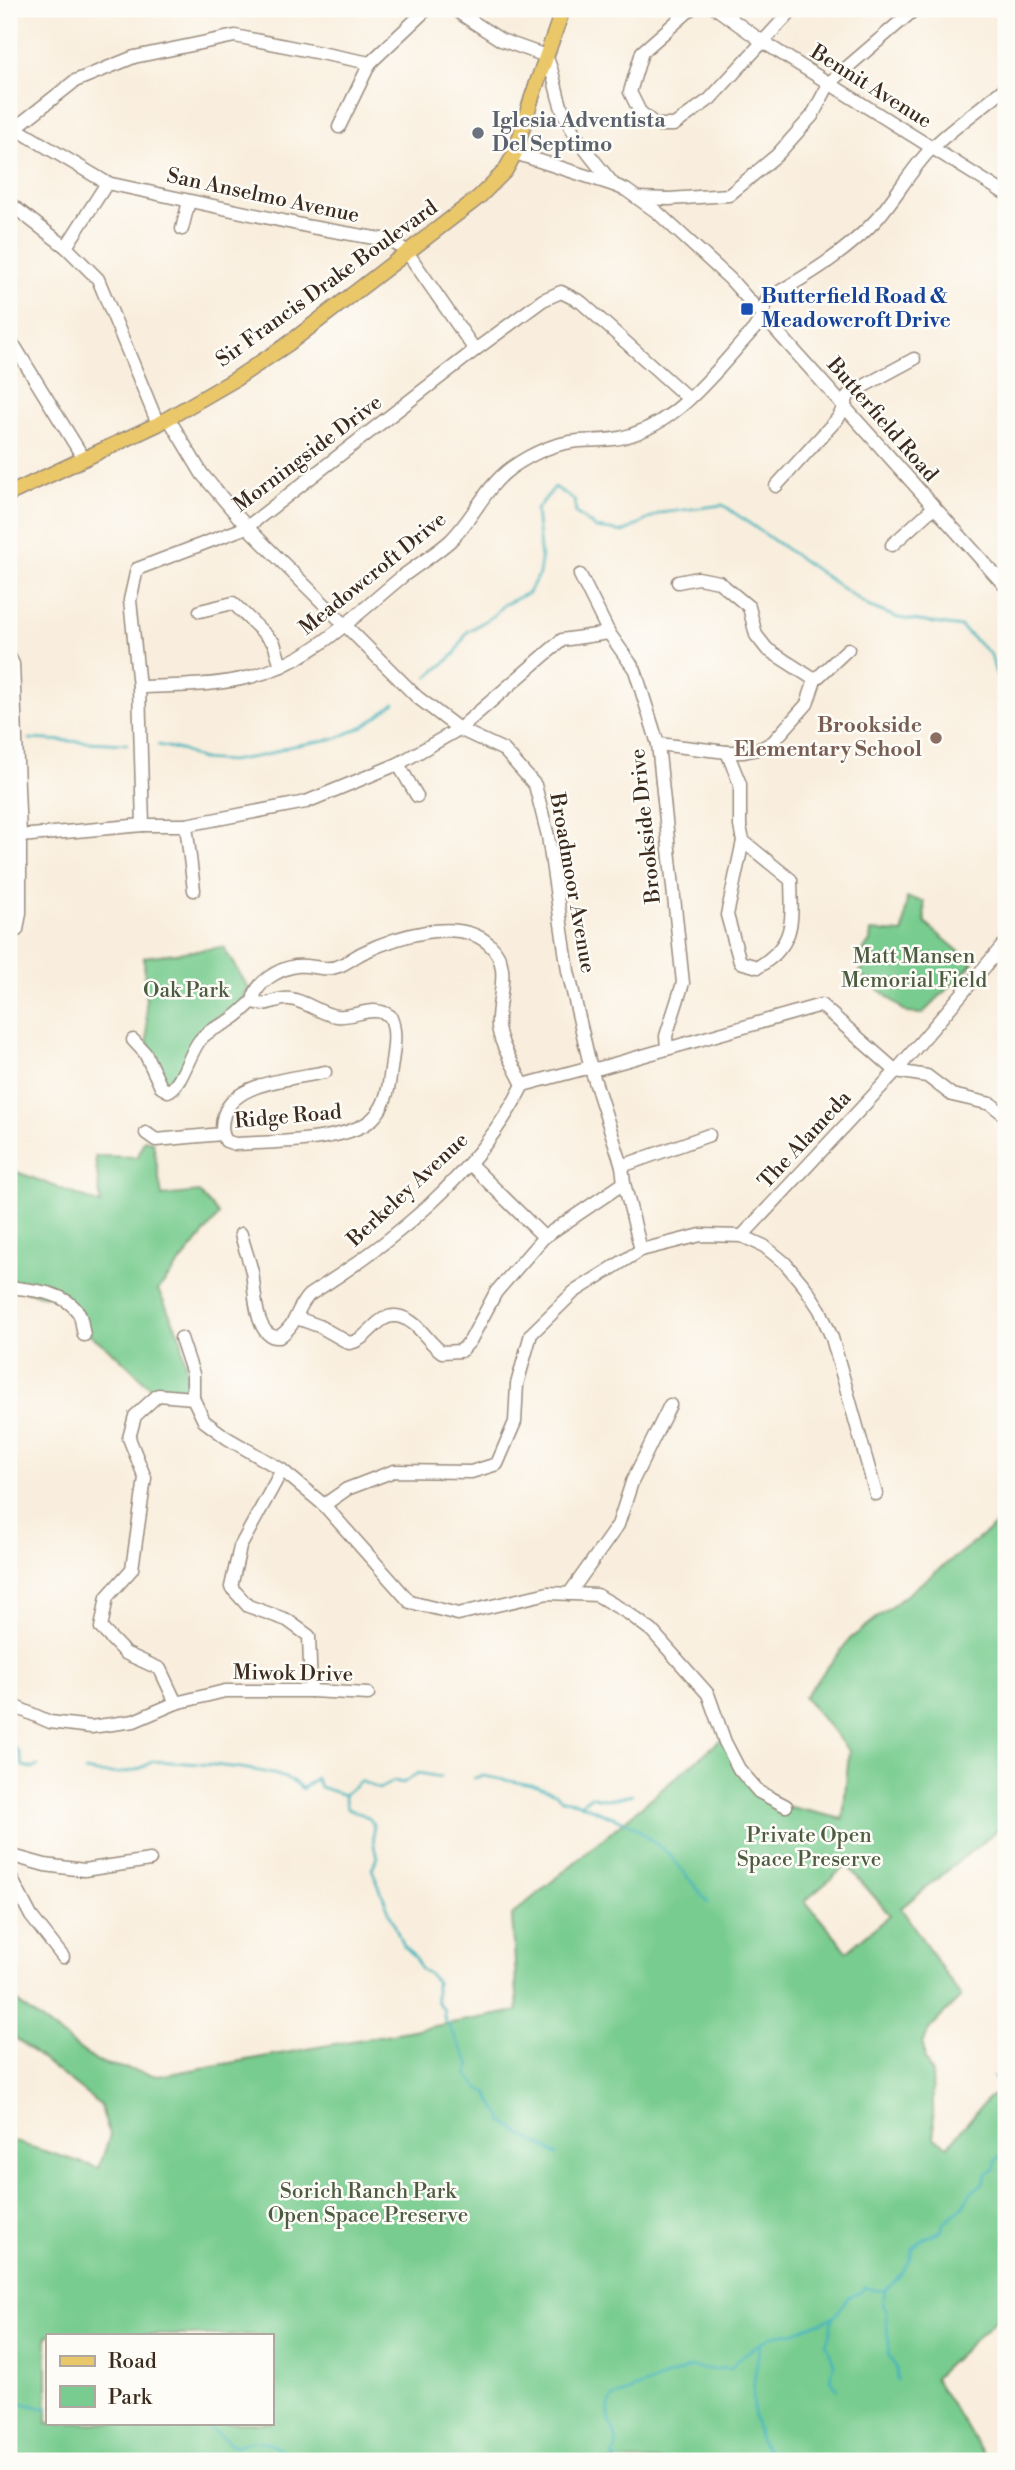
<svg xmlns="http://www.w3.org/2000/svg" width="1015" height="2470" font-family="'Libre Bodoni',serif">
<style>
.green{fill:#78cc8f;stroke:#5a7b56;stroke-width:2;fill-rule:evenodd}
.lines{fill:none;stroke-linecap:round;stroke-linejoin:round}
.stream{stroke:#44b4bc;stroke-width:2.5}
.minor-casing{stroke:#9a8c7e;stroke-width:15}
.major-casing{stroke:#9a8c7e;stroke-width:17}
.minor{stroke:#fff;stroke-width:12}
.major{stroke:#eac769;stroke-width:14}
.worship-dot{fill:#6b7280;stroke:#fdfcf7;stroke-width:2.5}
.transit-dot{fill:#1a4fb4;stroke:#fdfcf7;stroke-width:2.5}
.education-dot{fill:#8d6e63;stroke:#fdfcf7;stroke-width:2.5}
.labels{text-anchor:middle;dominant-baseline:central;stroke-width:5;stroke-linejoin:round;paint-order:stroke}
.street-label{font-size:21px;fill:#3b2a1e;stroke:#fdfcf7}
.worship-label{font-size:21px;font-weight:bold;fill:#5b616d;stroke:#fdfcf7;text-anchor:start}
.transit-label{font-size:21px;font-weight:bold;fill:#164399;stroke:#fdfcf7;text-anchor:start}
.education-label{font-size:21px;font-weight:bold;fill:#785e54;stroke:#fdfcf7;text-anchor:end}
.park-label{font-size:21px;fill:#4d5b40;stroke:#fdfcf7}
</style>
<rect width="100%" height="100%" fill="#fdfcf7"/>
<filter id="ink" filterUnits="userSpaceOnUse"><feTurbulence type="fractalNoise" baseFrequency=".0143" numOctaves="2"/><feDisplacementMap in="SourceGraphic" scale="14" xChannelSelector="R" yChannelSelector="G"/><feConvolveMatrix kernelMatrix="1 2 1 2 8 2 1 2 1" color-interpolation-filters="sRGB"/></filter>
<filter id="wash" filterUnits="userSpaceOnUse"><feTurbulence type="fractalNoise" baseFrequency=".00686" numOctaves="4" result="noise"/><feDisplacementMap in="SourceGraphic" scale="28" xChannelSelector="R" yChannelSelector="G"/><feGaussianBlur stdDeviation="1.57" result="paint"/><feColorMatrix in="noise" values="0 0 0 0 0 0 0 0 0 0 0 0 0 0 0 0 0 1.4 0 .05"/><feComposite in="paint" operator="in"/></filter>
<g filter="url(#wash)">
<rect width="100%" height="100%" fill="#f9eedd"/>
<g class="green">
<path d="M907,898L924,901L925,923L973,963L922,1014L907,1013L859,973L873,957L863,951L870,941L871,931L903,933Z"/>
<path d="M223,947L248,987C244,1010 220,1012 204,1026C195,1033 178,1077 172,1090L166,1086L148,1051L144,957Z"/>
<path d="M144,1140L153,1142L162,1196L199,1192L219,1215L158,1290L181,1338L189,1387C181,1393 165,1389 154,1391L119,1357L82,1328L66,1301L9,1287V1169L101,1204L95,1156L138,1157Z"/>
<path d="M1006,1517V1823L901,1908L961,1997L930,2028L923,2044L925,2060L932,2074L934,2138L948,2146L988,2098L1006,2089V2310L934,2378L988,2461H9V2140L99,2168L110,2135L100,2105L9,2033V1996L97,2062L158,2076L518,2011L512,1915L723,1738L739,1769L786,1806L843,1819L849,1751L804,1697L850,1639ZM847,1865L890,1915L847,1951L805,1901ZM47,2335H271V2423H47Z"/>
</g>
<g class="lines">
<g class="stream">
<path d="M428,677L455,654L467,632L493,616L503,605L528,593L539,574L541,560L536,510L555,487L574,500L576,513L596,528L624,532L660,513L723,505L868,606L898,618L961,627L991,655L995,671L1006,694"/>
<path d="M29,739L127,744"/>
<path d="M158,745L181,750L200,759L230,761L266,755L288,747L337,738L364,726L395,703"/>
<path d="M9,1743L19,1752L23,1766L31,1768L38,1766"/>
<path d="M85,1771C105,1776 136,1775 153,1761C182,1763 288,1766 302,1789L316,1778L320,1787L344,1795L347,1809C388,1820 366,1828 377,1857L372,1869L403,1946L416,1958L420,1969L429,1974L436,1982V2001L444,2010V2018L471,2066L467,2074L477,2086L488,2093C491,2105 500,2111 504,2122C513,2126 517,2132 524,2136C536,2142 545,2146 556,2154"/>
<path d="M474,1778L484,1776L537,1786L555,1793L563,1800L576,1802L632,1825L668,1853L709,1903"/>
<path d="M345,1794L360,1781L379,1789L394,1781L403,1783L418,1773L441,1777"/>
<path d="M581,1804L591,1796C607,1802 616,1798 632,1795"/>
<path d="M993,2077L1006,2091"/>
<path d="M885,2291L882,2305L886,2311C885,2325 892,2343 888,2355L896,2367L897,2380"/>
<path d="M833,2318C830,2327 831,2335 826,2343L834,2363L831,2379L837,2390"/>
<path d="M761,2343C754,2371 749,2408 759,2437C763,2446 770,2451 771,2461"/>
<path d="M9,2400L47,2409"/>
<path d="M179,2423L181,2426L207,2427L234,2446C263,2436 274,2445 299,2461"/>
<path d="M620,2461L613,2457C626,2432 598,2421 613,2398L691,2367L716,2370L725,2367L730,2369L742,2356L772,2336L795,2332L834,2317L848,2298L861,2292L865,2287C885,2295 888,2289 900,2275C907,2266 911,2262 912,2249L922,2240L942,2230L943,2223L960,2210L971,2193L984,2182L987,2174L995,2169V2160L1006,2152"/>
</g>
</g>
</g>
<g filter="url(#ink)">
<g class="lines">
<g class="minor-casing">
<g id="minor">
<path d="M457,9L461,14L501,40L546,56C556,76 556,99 566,118C578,143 597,164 614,185"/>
<path d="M691,9L642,52L630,92L640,112L656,125H674L710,99L793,9"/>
<path d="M717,9L763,42L1006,194"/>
<path d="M9,119L15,128L107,183L311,227L392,241L407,252L475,350"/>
<path d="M339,127L370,63"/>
<path d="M10,132L75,81L134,57L235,36L370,63L427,9"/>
<path d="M515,153L614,185L626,190L657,212L730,279L1006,587"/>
<path d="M638,198L669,199L729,195L777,155L812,116L830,82L915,9"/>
<path d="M9,203L66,247L98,279L158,424"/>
<path d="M182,229L189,201"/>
<path d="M66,247L107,183"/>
<path d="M9,346L15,347L84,459"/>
<path d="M169,419L202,474L247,527L417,697L459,729L504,750L535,785L548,836L568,971L591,1069L622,1166L624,1183L641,1250"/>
<path d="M776,486L839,417L849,394L914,359"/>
<path d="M892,545L933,508"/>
<path d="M580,575L609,633L635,670L658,744L683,983L666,1036L667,1048"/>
<path d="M678,582L698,578L719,582L749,607L756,635L767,649L815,680"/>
<path d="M200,611L233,603L274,643L281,666"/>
<path d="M9,656L13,664L20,836V913L17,930"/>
<path d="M139,687C176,686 214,686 250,677C312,662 355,615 403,576C419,564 435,554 450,541C473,519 485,487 511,468C531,454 553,443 579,441C597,440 614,441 631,435C683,418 718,368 754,329L763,314L767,299C807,276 844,254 875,221C896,198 910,170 931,149C954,126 982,108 1006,87"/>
<path d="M658,744L727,752H744L762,748L773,742L807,704L815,680L848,649"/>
<path d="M727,752L740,784V826L743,841"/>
<path d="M398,764L417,796"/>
<path d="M143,825L139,687L130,600L137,569L247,527L475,350L543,300L561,292L581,302L689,399"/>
<path d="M186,825L194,890"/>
<path d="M9,841L20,836L143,825H186L306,802L398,764L459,729L562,640L609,633"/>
<path d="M743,841L791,880C792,921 796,944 758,967L740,962L727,915Z"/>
<path d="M253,1001C265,1009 277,997 290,999C307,1001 321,1015 337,1016C356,1018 372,1004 390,1016C398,1032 393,1052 391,1069C389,1086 387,1102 376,1115C354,1143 270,1142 235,1144L226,1141C221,1133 221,1125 224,1115C235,1081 294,1079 325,1072"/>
<path d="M253,1001C255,982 279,969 296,966C311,964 324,972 339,966C347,963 354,957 362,953C395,937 458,916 489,944C514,966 496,998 498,1026C500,1045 515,1067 523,1085"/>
<path d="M133,1040L145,1053L161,1087L168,1091C182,1086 189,1053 200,1040C208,1029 221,1027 232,1019C240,1014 246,1007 253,1001"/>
<path d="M146,1133L156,1140L222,1134"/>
<path d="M470,1164L544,1237"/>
<path d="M622,1166L709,1135"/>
<path d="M241,1234C244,1247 249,1259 252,1272C255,1288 254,1339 279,1337C299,1323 295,1309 309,1295C393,1242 477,1175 523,1085L583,1069L600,1068L821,1005L896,1071L927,1076L952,1095L991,1104L1006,1116"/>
<path d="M742,1236L896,1071L1006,942"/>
<path d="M9,1287C31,1290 64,1291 78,1312C82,1317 82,1328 84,1335"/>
<path d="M297,1318L319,1326L349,1343C370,1341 377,1310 401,1317C419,1322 427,1342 442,1352L461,1351L470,1341L496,1292L544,1237L624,1183"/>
<path d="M181,1338L193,1374V1398"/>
<path d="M193,1398L204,1421L227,1438L282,1470L324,1505L410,1602L458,1614L548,1593L597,1595L628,1613L652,1631L708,1694L725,1742L739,1769L759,1792L786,1806"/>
<path d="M282,1470L240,1547L231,1587L248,1606L287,1620L309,1636L311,1691"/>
<path d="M324,1505L347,1489L394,1471L471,1472L497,1464L515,1422L517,1384L531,1334L574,1292L641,1250L701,1235L742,1236L764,1246L785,1263L805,1287L820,1310L832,1338L876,1494"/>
<path d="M569,1594L618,1525L632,1482L670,1405"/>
<path d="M176,1703L160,1669L125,1653L101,1628L107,1597L132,1569L145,1478L129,1438L135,1416L158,1395L193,1398"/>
<path d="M9,1704L50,1722L91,1727L134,1721L176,1703L225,1691H311L368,1694"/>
<path d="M9,1855L45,1865L84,1870L150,1860"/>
<path d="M9,1874L31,1916L63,1957"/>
</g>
</g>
<g class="major-casing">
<path id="major" d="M9,494L158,424L234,380L288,344L479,197L505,171L515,153L532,97L563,9"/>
</g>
<use href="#minor" class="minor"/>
<use href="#major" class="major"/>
</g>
</g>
<circle class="worship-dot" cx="478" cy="133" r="7"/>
<rect class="transit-dot" x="740" y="302" width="14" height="14" rx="3.5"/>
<circle class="education-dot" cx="936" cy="738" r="7"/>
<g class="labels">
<g class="street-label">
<text transform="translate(871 87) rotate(32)">Bennit Avenue</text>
<text transform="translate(263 196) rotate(12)">San Anselmo Avenue</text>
<text transform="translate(327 284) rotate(-36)">Sir Francis Drake Boulevard</text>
<text transform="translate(882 420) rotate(49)">Butterfield Road</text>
<text transform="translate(308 454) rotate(-37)">Morningside Drive</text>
<text transform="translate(373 574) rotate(-39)">Meadowcroft Drive</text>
<text transform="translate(646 826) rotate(-96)">Brookside Drive</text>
<text transform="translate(572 883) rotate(80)">Broadmoor Avenue</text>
<text transform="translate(288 1117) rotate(-5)">Ridge Road</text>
<text transform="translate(805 1140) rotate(-47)">The Alameda</text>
<text transform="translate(408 1190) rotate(-43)">Berkeley Avenue</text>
<text transform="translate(293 1674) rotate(1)">Miwok Drive</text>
</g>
<g class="worship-label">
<text x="492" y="121">Iglesia Adventista<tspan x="492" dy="24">Del Septimo</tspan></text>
</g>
<g class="transit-label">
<text x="761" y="297">Butterfield Road &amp;<tspan x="761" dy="24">Meadowcroft Drive</tspan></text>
</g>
<g class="education-label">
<text x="922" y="726">Brookside<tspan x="922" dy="24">Elementary School</tspan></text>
</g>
<g class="park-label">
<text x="914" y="957">Matt Mansen<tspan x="914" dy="24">Memorial Field</tspan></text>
<text x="186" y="991">Oak Park</text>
<text x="809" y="1836">Private Open<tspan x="809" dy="24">Space Preserve</tspan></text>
<text x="368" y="2192">Sorich Ranch Park<tspan x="368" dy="24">Open Space Preserve</tspan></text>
</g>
</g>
<rect width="1015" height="2470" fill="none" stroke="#fdfcf7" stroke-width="35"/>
<rect x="46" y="2334" width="228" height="91" fill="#fdfcf7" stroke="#afa8a0" stroke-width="2"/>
<rect x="60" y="2356" width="35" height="10" fill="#eac769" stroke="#afa8a0" stroke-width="2"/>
<text x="108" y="2368" font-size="21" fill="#3b2a1e">Road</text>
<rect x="60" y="2386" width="35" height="21" fill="#78cc8f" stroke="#afa8a0" stroke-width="2"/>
<text x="108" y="2404" font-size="21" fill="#3b2a1e">Park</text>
</svg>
